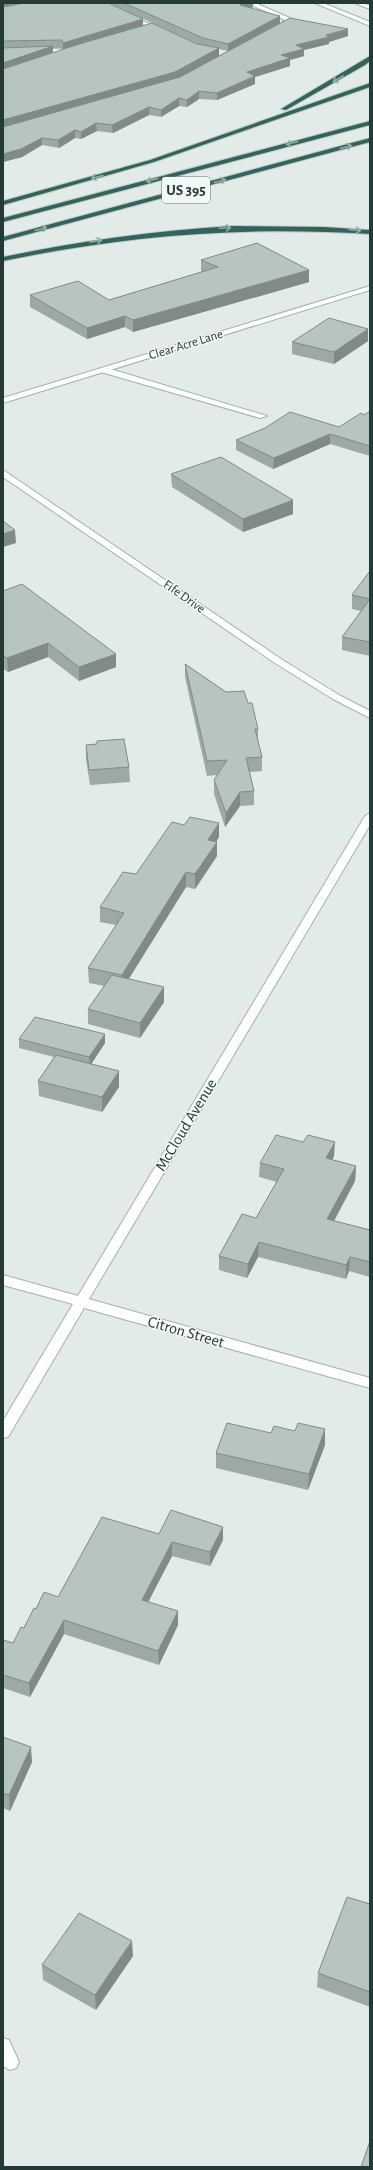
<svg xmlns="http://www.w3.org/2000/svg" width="373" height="2170" font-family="'Alegreya Sans',sans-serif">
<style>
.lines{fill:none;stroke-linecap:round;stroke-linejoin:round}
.lane-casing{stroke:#a5b2ae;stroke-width:2}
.street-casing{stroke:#a5b2ae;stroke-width:2}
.secondary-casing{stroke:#a1b6b0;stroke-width:2}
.highway-casing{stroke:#c1c8c7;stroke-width:2}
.lane{fill:#fff;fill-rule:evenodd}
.street{fill:#fff;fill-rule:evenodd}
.secondary{fill:#fff;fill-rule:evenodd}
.highway{fill:#31645d;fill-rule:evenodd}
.wall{fill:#9da9a5;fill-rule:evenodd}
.shaded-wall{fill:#808a86}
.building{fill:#b7c5c0;stroke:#808a86}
.oneway{stroke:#92aea9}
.labels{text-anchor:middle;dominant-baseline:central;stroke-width:3;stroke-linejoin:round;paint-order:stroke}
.far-street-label{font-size:13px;fill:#233a36;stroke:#f2f8f5}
.shield{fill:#f2f8f5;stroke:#61736f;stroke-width:1}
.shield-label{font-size:15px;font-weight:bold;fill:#233a36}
.street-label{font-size:16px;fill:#233a36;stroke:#f2f8f5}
</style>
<rect width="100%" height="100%" fill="#e2ebe7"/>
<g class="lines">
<g class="lane-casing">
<g id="lane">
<path d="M97,3H105L164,31L159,32Z"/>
<path d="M247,3H255L290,18L292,22L281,30H277V28L285,20Z"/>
<path d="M76,49L74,52L3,54V50Z"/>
<path d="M101,368H107L267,416L260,418L101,372Z"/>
<path d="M3,2038L9,2040L19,2062L16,2068L10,2070L3,2066Z"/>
</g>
</g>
<g class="street-casing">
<g id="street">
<path d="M370,286V290L3,403V398Z"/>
<path d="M3,470L281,659L339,695L370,711V718L333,699L275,663L3,477Z"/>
<path d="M370,813V825L89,1299L370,1378V1388L84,1308L8,1437L3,1438V1421L73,1304L3,1285V1275L78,1296L365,816Z"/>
</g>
</g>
<g class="secondary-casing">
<g id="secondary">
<path d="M315,3H323L370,22V26Z"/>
<path d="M356,3L370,5V9L357,4Z"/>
</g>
</g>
<g class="highway-casing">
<g id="highway">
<path d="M370,56V61L365,65L286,110L281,109Z"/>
<path d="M370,83V87L154,162L3,205V201L150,160Z"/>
<path d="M370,121V125L3,222V218Z"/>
<path d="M370,138V142L3,241V237Z"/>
<path d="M232,226L324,227L370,230V234C243,226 128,235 3,261V257C79,241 154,231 232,226Z"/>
</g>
</g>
<use href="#lane" class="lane"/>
<use href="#street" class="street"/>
<use href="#secondary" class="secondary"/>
<use href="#highway" class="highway"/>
</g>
<g class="wall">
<path d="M3,3L143,26L200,45L109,3H253V7L251,8L280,23L233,49L348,36L329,42V44L304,50V56L290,60V66L255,77V84L217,100L199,99L187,107L179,106L161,117L149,115L113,133L97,131L81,139L75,138L59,148L42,145L22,157L3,162ZM53,48H62L63,50L53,53ZM219,49L228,51L180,77L219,56Z"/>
<path d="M201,260L309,270V282L133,332L125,327L87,339L30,307V295L109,300L202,272L201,271Z"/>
<path d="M368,341L334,364L292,354V342Z"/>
<path d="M370,411V456L330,444L273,469L236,450V440L339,427L364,415Z"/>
<path d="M171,474L293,500V514L243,532L172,487Z"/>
<path d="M370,571V656L342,650V637L361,611L352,609V595Z"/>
<path d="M3,591L116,667L79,681L48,657L8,672L3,669Z"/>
<path d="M185,664L226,692L248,703L258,729V740L262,757V771L250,772L254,791V805L240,806L225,827L214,794V780L217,775L207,776L185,677Z"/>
<path d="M97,741L129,767L130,782L90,785L86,759V745L97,744Z"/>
<path d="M219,823V837L216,842H217V856L195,889L186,887L129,979L164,1002L140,1038L88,1024V1009L104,986L89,983L88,968L116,925L100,922V907L136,874L184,825Z"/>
<path d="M19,1039L105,1043L91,1064L119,1087L102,1112L39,1096L38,1081L54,1057L19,1048Z"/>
<path d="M334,1156L332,1160L356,1166L355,1181L334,1221L370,1230V1277L349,1271L346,1279L258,1257L247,1278L219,1270V1256L256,1218L277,1182L259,1177L260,1163Z"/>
<path d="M271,1433L325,1445L308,1490L216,1468V1453Z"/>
<path d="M223,1527V1540L210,1566L172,1556L148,1602L178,1611V1625L159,1665L64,1634L30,1697L3,1688V1640L13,1643L36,1609L58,1597L159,1534Z"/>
<path d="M3,1737L32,1762L10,1811L3,1808Z"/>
<path d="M370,1904V2007L317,1987L318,1973Z"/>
<path d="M133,1956L96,2010L43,1980L42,1965Z"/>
</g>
<g class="shaded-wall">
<path d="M3,3H33L3,8Z"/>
<path d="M246,3H253V7L240,12V5Z"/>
<path d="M280,16V23L228,51V44Z"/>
<path d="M143,19V27L63,50V43Z"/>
<path d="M348,29V36L329,42V44L304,50V56L290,60V66L255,77V84L217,100V93L247,72L281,55L296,45L326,35Z"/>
<path d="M53,46V54L3,70V63Z"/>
<path d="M219,48V56L175,80L3,127V120Z"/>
<path d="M199,91V99L187,107V100Z"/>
<path d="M179,98V106L161,117V110Z"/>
<path d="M149,107V115L113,133L112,125Z"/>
<path d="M96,123L97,131L81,139V132Z"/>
<path d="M75,130V138L59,148L58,140Z"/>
<path d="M42,138V145L22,157L3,162V154Z"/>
<path d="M309,270V282L133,332V320Z"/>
<path d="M125,316V327L87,339V328Z"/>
<path d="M368,329V341L334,364V352Z"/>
<path d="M330,434V444L273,469L274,458Z"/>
<path d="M293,500V514L243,532V519Z"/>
<path d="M15,530L16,543L3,547V534Z"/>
<path d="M48,643V657L8,672L7,658Z"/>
<path d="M116,654V667L79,681V667Z"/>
<path d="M240,792V806L225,827L226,813Z"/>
<path d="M219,823V837L208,854V840Z"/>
<path d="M217,842V856L195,889V874Z"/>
<path d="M186,872V887L122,989V975Z"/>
<path d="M164,987V1002L140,1038V1023Z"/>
<path d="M105,1034V1043L90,1066L89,1057Z"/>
<path d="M119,1071V1087L102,1112V1097Z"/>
<path d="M335,1142L334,1156L325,1172L326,1158Z"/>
<path d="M356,1166L355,1181L327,1234V1219Z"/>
<path d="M259,1242L258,1257L247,1278L248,1264Z"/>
<path d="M350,1257L349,1271L346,1279V1265Z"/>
<path d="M325,1429V1445L308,1490L309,1474Z"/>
<path d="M223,1527V1540L210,1566V1552Z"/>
<path d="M172,1542V1556L142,1614V1600Z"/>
<path d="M178,1611V1625L159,1665L158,1651Z"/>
<path d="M64,1620V1634L30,1697L29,1683Z"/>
<path d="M31,1747L32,1762L10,1811L9,1795Z"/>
<path d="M132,1941L133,1956L96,2010L95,1995Z"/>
</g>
<g class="building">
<path d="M24,3H108L143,19L63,43L62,40L3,41V7Z"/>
<path d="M124,3H246L240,5L280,16L228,44L203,38Z"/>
<path d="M290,18L348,29L326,35L329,37L296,45L304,49L281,55L290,58L247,72L255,76L217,93L199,91L187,100L179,98L161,110L149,107L112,125L96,123L81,132L75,130L58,140L42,138L21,149L3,154V127L180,77Z"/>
<path d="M152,23L197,44L219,48L175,72L3,120V69L76,45Z"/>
<path d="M53,46L3,63V48Z"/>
<path d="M257,243L309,270L133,320L125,316L87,328L30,295L78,281L109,300L218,267L201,260Z"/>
<path d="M329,318L368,329L334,352L292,342Z"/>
<path d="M370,411V446L330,434L274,458L236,440L265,428L290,412L339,427L361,413L364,415Z"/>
<path d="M221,457L293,500L243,519L171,474Z"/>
<path d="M3,521L15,530L3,534Z"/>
<path d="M370,571V642L342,637L370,599L352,595Z"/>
<path d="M22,584L116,654L79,667L48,643L7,658L3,656V591Z"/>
<path d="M185,664L226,692L244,691L248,703H252L258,729H255L262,757L246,758L254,791L240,792L226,813L214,780L227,760L207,761Z"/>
<path d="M124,739L129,767L89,770L86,745L97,744V741Z"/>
<path d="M190,817L219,823L208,840L217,842L195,874L186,872L122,975L88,968L124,913L100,907L123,872L136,874L172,822L184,825Z"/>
<path d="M112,975L164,987L140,1023L88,1009Z"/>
<path d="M35,1017L105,1034L89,1057L19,1039Z"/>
<path d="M56,1055L119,1071L102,1097L38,1081Z"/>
<path d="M276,1135L303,1142L308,1135L335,1142L326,1158L356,1166L327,1219L370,1230V1262L350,1257L346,1265L259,1242L248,1264L219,1256L242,1214L256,1218L284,1169L260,1163Z"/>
<path d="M227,1423L271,1433L274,1426L295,1431L298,1423L325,1429L309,1474L216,1453Z"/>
<path d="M171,1510L223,1527L210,1552L172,1542L142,1600L178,1611L158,1651L64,1620L29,1683L3,1675V1640L13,1643L21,1627L24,1628L34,1608L36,1609L44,1592L58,1597L102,1517L159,1534Z"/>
<path d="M3,1737L31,1747L9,1795L3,1793Z"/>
<path d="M347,1897L370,1904V1992L318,1973Z"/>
<path d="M79,1913L132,1941L95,1995L42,1965Z"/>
<path d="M370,2141V2167H361Z"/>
</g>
<defs><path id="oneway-shaft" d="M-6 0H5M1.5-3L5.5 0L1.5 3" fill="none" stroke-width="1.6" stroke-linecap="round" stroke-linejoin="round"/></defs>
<g class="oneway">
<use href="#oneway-shaft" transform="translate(338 79) rotate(150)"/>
<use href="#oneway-shaft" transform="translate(292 143) rotate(165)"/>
<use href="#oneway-shaft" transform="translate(346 147) rotate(-15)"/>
<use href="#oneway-shaft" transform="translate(97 177) rotate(165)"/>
<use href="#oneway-shaft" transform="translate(152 180) rotate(165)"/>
<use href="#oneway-shaft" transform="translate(220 181) rotate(-15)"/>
<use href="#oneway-shaft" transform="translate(225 228) rotate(-3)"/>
<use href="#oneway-shaft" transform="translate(41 229) rotate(-15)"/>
<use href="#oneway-shaft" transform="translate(355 230) rotate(5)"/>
<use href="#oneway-shaft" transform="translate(96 241) rotate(-9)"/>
</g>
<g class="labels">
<g class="far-street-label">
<text transform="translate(186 345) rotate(-17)">Clear Acre Lane</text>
<text transform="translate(184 597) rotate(35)">Fife Drive</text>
</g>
<rect class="shield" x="162" y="177" width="48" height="26" rx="3"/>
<g class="shield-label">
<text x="186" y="190">US 395</text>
</g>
<g class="street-label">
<text transform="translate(186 1125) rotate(-59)">McCloud Avenue</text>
<text transform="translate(186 1332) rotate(16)">Citron Street</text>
</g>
</g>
<rect width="373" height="2170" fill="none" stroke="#233a36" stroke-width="8"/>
</svg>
